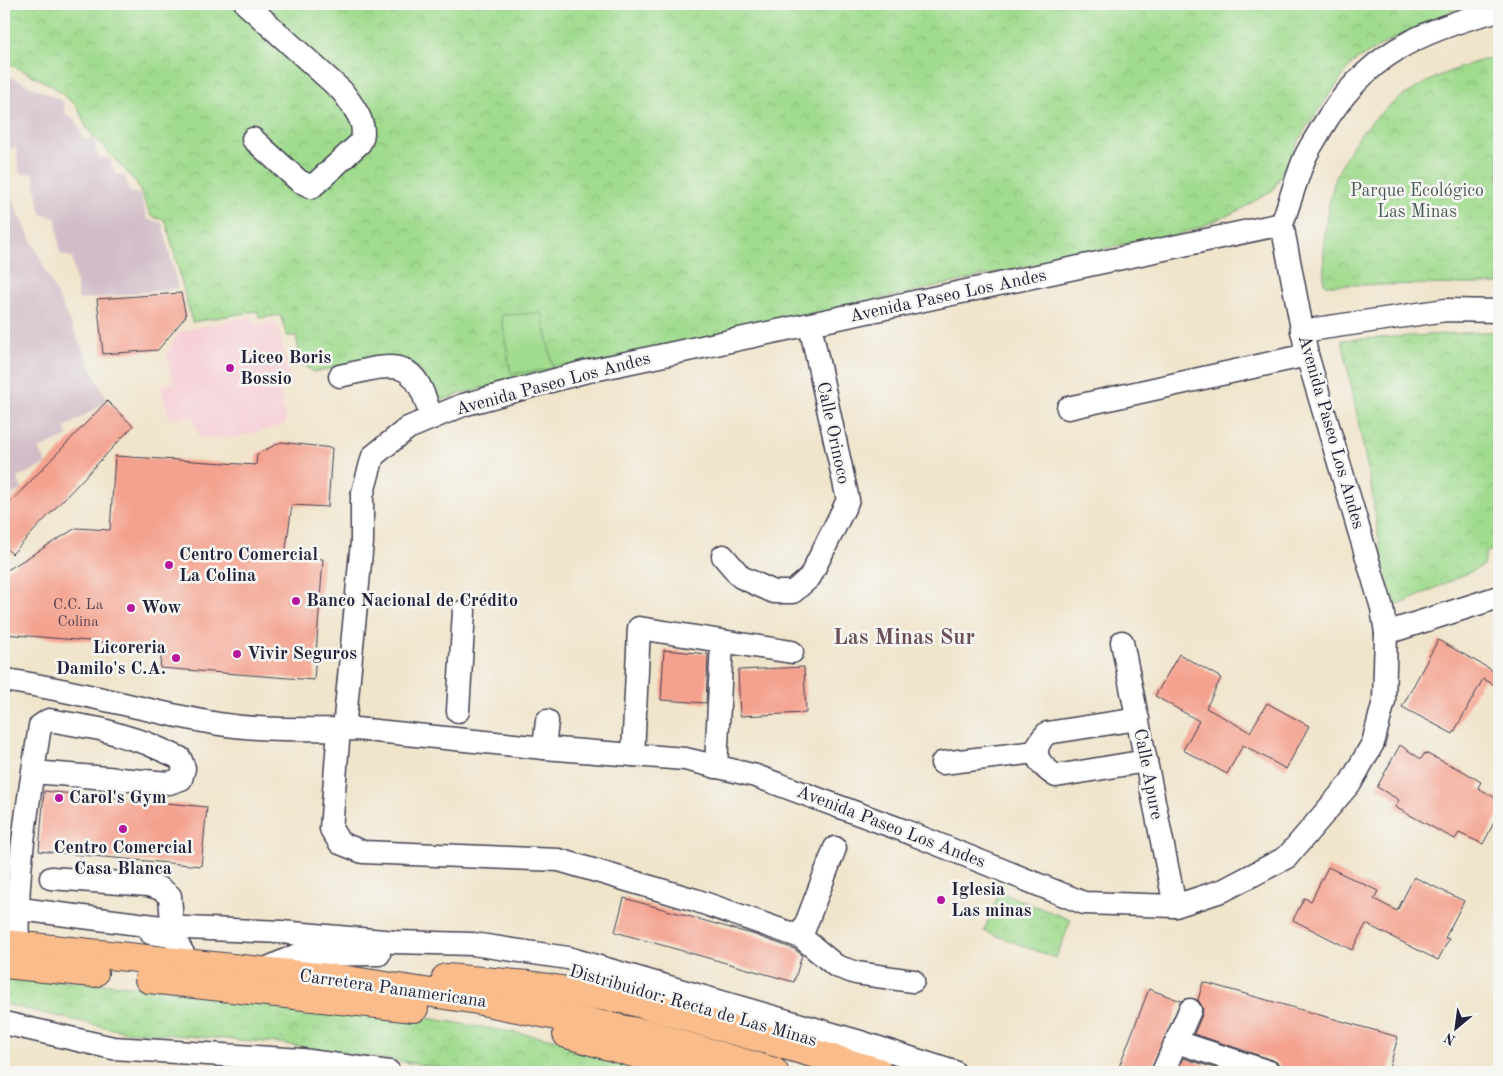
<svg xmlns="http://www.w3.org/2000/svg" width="1503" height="1076" font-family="'Old Standard TT',serif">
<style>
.built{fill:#f6cfd5}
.industrial{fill:#d1bdc8}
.park{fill:url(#park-crowns);stroke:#617e64}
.garden{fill:#a0db8e;stroke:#617e64}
.building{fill:#f4a28f}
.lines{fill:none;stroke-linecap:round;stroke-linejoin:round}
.minor-casing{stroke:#413f51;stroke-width:25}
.major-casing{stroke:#413f51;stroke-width:30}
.minor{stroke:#fff;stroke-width:22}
.major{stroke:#f9bc8a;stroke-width:28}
.poi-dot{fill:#b5179e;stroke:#f6f6f2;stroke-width:2}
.labels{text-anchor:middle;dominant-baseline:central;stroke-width:5;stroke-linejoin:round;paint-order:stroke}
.number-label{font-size:15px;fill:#564250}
.park-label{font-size:18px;fill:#485a54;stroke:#f6f6f2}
.street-label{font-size:18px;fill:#22223b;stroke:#f6f6f2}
.poi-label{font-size:18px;font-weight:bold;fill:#22223b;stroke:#f6f6f2;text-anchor:start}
.district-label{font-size:22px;font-weight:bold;fill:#6c4f58;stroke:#f6f6f2}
</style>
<defs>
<pattern id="park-crowns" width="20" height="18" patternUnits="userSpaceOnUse" patternTransform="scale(1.25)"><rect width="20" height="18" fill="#a0db8e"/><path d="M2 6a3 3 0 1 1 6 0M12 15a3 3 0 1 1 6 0" fill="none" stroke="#8abc7b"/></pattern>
</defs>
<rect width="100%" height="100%" fill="#f6f6f2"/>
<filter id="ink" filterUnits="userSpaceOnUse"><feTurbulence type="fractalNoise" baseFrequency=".02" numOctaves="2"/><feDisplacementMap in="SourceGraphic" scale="10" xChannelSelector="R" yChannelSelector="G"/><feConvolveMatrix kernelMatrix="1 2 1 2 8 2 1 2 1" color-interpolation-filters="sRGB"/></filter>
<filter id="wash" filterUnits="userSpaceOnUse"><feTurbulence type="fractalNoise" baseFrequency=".0096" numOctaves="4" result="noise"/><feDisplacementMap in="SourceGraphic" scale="20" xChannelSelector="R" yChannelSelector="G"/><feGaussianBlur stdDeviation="1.12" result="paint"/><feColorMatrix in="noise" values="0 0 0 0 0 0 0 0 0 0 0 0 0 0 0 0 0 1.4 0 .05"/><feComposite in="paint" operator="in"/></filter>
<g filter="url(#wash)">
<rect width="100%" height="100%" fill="#f0e4cb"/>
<path class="built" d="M251,316L254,325L276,322L293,386L280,388L286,424L239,437L199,438L193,417L169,419L161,385L173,383L167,354L178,332Z"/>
<g class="industrial">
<path d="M4,74L63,101L66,116L75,119L84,139H94L98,157L110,159L115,174L125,176L129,192L140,194L147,219L162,223L178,288L79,300L72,257L60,254L56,218L41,214L33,173L20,174L16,147L4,150Z"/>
<path d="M4,182L107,401L64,428L68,436L39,449L47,464L17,477L22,490L5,497L4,508Z"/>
</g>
<g class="park">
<path d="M4,4H1485L1453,11L1388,42L1353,62L1305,129L1273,190L1238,211L1200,227L1172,237L1152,238L460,394L441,401L419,368L360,364L314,372L302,365L296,336H287L280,315L260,318L257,311L192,322L166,221L151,216L136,182L87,129L77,106L51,85L4,61Z"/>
<path d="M1499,56V284L1326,285L1324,283C1323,250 1324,216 1334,184C1357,111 1430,72 1499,56Z"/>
<path d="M1499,331V546L1486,553L1483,566L1395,607L1383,567L1371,486L1342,340Z"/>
<path d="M999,892L1071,920L1056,958L984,931Z"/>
<path d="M4,975L190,991L433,1019L565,1041L667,1072H470L278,1043L122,1031L4,1004Z"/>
</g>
<path class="garden" d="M542,313L553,369L511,374L501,315Z"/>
<g id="blocks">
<g class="building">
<path d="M181,293L186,316L158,350L103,354L97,299Z"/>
<path d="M107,401L133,426L12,554L4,546V509Z"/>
<path d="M281,442L332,448L328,507L292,505L285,555L323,559L314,680L160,668L162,647L4,634V572L76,528L110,530L115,456L256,465L257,454Z"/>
<path d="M1438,640L1499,674V687L1483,679L1453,734L1402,707Z"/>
<path d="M664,650L708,654L706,703L661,700Z"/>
<path d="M1179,654L1221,678L1206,708L1250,732L1267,703L1309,726L1286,769L1243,745L1227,774L1183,750L1199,721L1155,696Z"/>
<path d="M804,667L806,713L740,716L738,670Z"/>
<path d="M1400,745L1421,759L1425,753L1463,771L1481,782L1478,788L1499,800V813L1483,844L1459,833L1455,839L1447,835L1395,807L1399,800L1377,787Z"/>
<path d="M44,791L207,807L201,866L39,851Z"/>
<path d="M1328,867L1378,891L1374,899L1397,911L1414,877L1464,901L1445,938L1449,939L1438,960L1366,924L1352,950L1293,920L1304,898L1311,901Z"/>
<path d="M624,898L755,935L794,949L802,955L794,982L615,932Z"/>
<path d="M1203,982L1398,1037L1388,1072H1282L1279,1064L1273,1060L1194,1034L1202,1015L1203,1008L1198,1000Z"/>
<path d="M1149,989L1181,1001L1150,1072H1117Z"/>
<path d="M1183,1058L1227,1072H1177Z"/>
</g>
</g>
</g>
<g filter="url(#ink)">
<use href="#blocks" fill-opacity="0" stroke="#413f51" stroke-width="1"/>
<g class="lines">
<g class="minor-casing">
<g id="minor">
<path d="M246,4L342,91C352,105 370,125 360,143L312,187L299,181L253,139"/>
<path d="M1282,224C1289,204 1295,183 1303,162C1307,151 1315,140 1321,129C1365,55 1419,31 1499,10"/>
<path d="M1302,331L1446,310L1499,311"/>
<path d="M340,376C396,363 415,355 431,418"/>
<path d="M1068,408L1307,355"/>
<path d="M723,556L741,577L774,592H793L810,577L848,500L810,325"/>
<path d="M1386,633L1499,597"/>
<path d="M1122,642L1175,906"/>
<path d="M4,680C77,690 147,712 219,724C264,731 311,729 356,729L544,748L685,759L756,776L905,831L1084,903L1175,906L1224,890L1287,857L1351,782L1373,743L1384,701L1386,633L1382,608L1307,355L1282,224L584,372L463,405L408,428L373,456L362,496V542L344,729"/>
<path d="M458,711L464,611"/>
<path d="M1138,719L1047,733C1029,751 1037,764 1056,776L1146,761"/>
<path d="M339,729L331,829L340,843L363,852L559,860L695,900L801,937L836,966L856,973L913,981"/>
<path d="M544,748L547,721"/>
<path d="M633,755L639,628L792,652"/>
<path d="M942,763L1036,752"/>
<path d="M716,767L722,642"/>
<path d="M51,878L148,885L161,889L170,896L173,936"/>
<path d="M4,907L162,927L281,932L395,942L473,944L568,958L857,1041L954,1072"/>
<path d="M151,933L173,936L189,964"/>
<path d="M801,937L835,848"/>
<path d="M18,946C15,873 29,798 40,726L49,720L100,729L146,743L180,758L184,768L181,779L169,783L33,772"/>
<path d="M259,972L297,955L379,954"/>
<path d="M4,1023L113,1048L302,1060L389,1072"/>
<path d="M1177,1042L1269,1072"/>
<path d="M1163,1072L1190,1010"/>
</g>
</g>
<g class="major-casing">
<g id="major">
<path d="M4,944L347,980L477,1000L646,1034L774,1072"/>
<path d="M4,964L94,973"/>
<path d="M446,978L529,985L632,1001L878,1072"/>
<path d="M149,979L414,1008"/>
<path d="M567,1034L700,1072"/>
</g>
</g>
<use href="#minor" class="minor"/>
<use href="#major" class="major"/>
</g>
</g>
<g class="poi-dot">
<circle cx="230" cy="368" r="5"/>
<circle cx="169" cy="565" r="5"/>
<circle cx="296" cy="601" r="5"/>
<circle cx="131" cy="608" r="5"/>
<circle cx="237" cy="654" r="5"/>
<circle cx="176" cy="658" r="5"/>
<circle cx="59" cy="798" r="5"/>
<circle cx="123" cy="829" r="5"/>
<circle cx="941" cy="900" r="5"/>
</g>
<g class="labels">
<g class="number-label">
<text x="78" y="605">C.C. La<tspan x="78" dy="17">Colina</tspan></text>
</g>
<g class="park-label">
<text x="1417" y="191">Parque Ecológico<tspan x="1417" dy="21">Las Minas</tspan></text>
</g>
<g class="street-label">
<text transform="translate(948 296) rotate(-12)">Avenida Paseo Los Andes</text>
<text transform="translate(553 384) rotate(-15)">Avenida Paseo Los Andes</text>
<text transform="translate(1331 432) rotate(74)">Avenida Paseo Los Andes</text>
<text transform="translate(833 433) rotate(78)">Calle Orinoco</text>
<text transform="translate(1148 774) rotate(79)">Calle Apure</text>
<text transform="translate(891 827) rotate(21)">Avenida Paseo Los Andes</text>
<text transform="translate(393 989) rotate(8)">Carretera Panamericana</text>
<text transform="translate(693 1006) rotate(16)">Distribuidor: Recta de Las Minas</text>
</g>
<g class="poi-label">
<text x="240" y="358">Liceo Boris<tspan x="240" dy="21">Bossio</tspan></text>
<text x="179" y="555">Centro Comercial<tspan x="179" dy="21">La Colina</tspan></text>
<text x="306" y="601">Banco Nacional de Crédito</text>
<text x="141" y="608">Wow</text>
<text x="166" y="648" text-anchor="end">Licoreria<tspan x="166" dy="21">Damilo's C.A.</tspan></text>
<text x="247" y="654">Vivir Seguros</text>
<text x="69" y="798">Carol's Gym</text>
<text x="123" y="848" text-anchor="middle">Centro Comercial<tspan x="123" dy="21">Casa Blanca</tspan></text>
<text x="951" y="890">Iglesia<tspan x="951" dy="21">Las minas</tspan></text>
</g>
<g class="district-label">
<text x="904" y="638">Las Minas Sur</text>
</g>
</g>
<rect width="1503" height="1076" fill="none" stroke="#f6f6f2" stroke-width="20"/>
<g transform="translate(1456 1028) rotate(209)" stroke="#f6f6f2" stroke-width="4" paint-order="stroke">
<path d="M0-4L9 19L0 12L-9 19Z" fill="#22223b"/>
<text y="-8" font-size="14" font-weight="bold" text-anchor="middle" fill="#22223b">N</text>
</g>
</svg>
